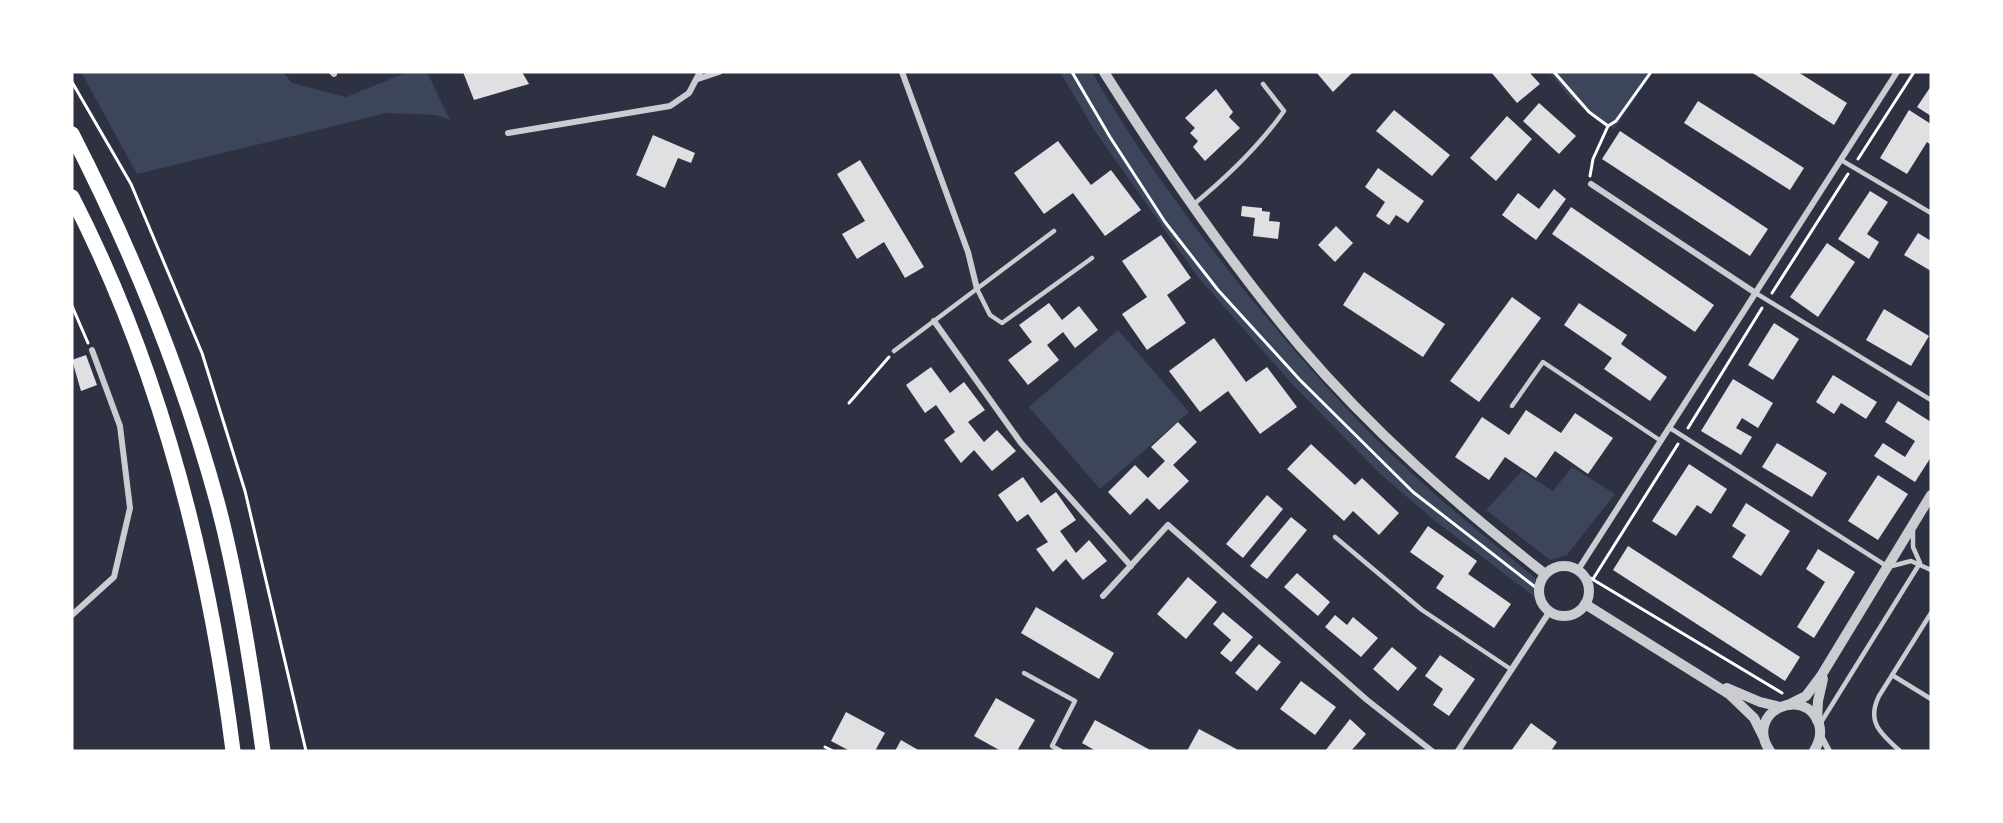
<svg xmlns="http://www.w3.org/2000/svg" width="2003" height="823" font-family="'Roboto Condensed',sans-serif">
<style>
.green{fill:#3c4559}
.building{fill:#e0e0e3}
.lines{fill:none;stroke-linecap:round;stroke-linejoin:round}
.path{stroke:#fff;stroke-width:3}
.service{stroke:#caccd0;stroke-width:4.5}
.minor{stroke:#caccd0;stroke-width:6}
.tertiary{stroke:#caccd0;stroke-width:10}
.primary{stroke:#fff;stroke-width:15}
</style>
<rect width="100%" height="100%" fill="#2d3142"/>
<g class="green">
<path d="M81,72H283L292,83L346,97L408,72H427L450,120L436,115L387,113L137,174Z"/>
<path d="M1060,72H1092C1137,151 1191,224 1248,295C1301,359 1355,422 1417,478C1455,513 1496,545 1535,578V597L1434,520L1380,474L1293,385L1198,277L1095,131Z"/>
<path d="M1549,72H1653L1614,129L1572,100Z"/>
<path d="M1118,330L1189,412L1100,489L1029,407Z"/>
<path d="M1572,467L1615,494L1567,555L1550,560L1486,510L1522,471L1553,491Z"/>
</g>
<g class="building">
<path d="M463,72H522L529,84L474,100Z"/>
<path d="M1316,72H1353L1333,92Z"/>
<path d="M1491,72H1529L1540,84L1517,103Z"/>
<path d="M1751,72H1798L1847,103L1834,125Z"/>
<path d="M1931,86V116L1917,107Z"/>
<path d="M1216,89L1233,112L1229,117L1240,128L1205,161L1193,147L1198,141L1190,133L1195,128L1185,118Z"/>
<path d="M1698,101L1804,168L1790,190L1684,123Z"/>
<path d="M1539,103L1576,136L1559,154L1523,121Z"/>
<path d="M1394,110L1450,155L1432,176L1376,131Z"/>
<path d="M1909,110L1931,124V145L1927,142L1907,174L1880,158Z"/>
<path d="M1507,116L1532,139L1496,181L1470,158Z"/>
<path d="M1620,131L1768,229L1750,256L1602,159Z"/>
<path d="M653,135L695,153L691,163L678,158L665,188L636,175Z"/>
<path d="M1058,141L1091,185L1111,170L1141,210L1105,236L1073,193L1044,214L1014,173Z"/>
<path d="M860,160L924,267L905,278L884,242L857,259L842,234L865,221L837,174Z"/>
<path d="M1378,168L1424,201L1408,223L1396,215L1389,225L1376,216L1385,202L1365,187Z"/>
<path d="M1554,189L1566,199L1536,240L1502,215L1518,193L1539,209Z"/>
<path d="M1870,191L1888,202L1867,234L1879,242L1869,259L1838,239Z"/>
<path d="M1242,206L1262,208V211L1270,212L1269,221L1280,222L1278,239L1253,236L1255,218L1241,216Z"/>
<path d="M1571,207L1714,305L1695,332L1552,234Z"/>
<path d="M1336,226L1353,243L1335,262L1318,245Z"/>
<path d="M1918,233L1931,241V271L1904,255Z"/>
<path d="M1161,235L1191,278L1167,295L1186,323L1147,350L1122,314L1147,297L1122,261Z"/>
<path d="M1827,243L1855,262L1818,317L1790,297Z"/>
<path d="M1364,272L1445,324L1423,357L1343,305Z"/>
<path d="M1512,297L1541,318L1479,402L1450,381Z"/>
<path d="M1049,303L1062,320L1079,306L1098,330L1075,348L1063,332L1047,345L1059,360L1028,385L1008,360L1032,342L1019,325Z"/>
<path d="M1579,303L1627,335L1621,344L1667,377L1650,401L1604,369L1612,358L1564,325Z"/>
<path d="M1884,309L1929,336L1911,366L1866,340Z"/>
<path d="M1774,323L1799,339L1773,380L1748,365Z"/>
<path d="M1214,338L1246,382L1267,367L1297,407L1260,434L1228,391L1200,412L1169,371Z"/>
<path d="M86,355L97,385L81,391L72,360Z"/>
<path d="M931,367L950,393L964,382L985,410L968,422L984,442L997,430L1016,451L992,471L974,450L961,463L944,440L955,432L936,405L925,413L906,385Z"/>
<path d="M1833,375L1877,402L1866,419L1841,403L1834,414L1816,402Z"/>
<path d="M1733,379L1773,403L1758,428L1742,418L1736,428L1752,437L1741,455L1701,431Z"/>
<path d="M1898,401L1931,422V457L1915,482L1874,456L1883,443L1905,457L1915,441L1885,422Z"/>
<path d="M1526,410L1561,433L1575,413L1613,438L1588,474L1555,451L1536,478L1505,457L1489,480L1455,457L1482,417L1509,435Z"/>
<path d="M1178,422L1197,442L1173,465L1189,481L1159,510L1147,498L1130,515L1108,492L1135,465L1148,478L1165,461L1151,447Z"/>
<path d="M1777,443L1827,473L1812,497L1762,467Z"/>
<path d="M1311,444L1355,485L1362,478L1399,513L1379,535L1353,511L1344,521L1287,469Z"/>
<path d="M1689,464L1727,489L1711,514L1697,505L1676,536L1652,521Z"/>
<path d="M1878,475L1908,494L1878,540L1848,521Z"/>
<path d="M1023,477L1041,503L1056,492L1076,520L1060,531L1076,553L1089,540L1107,561L1083,580L1066,559L1053,572L1036,549L1048,542L1028,514L1017,522L998,495Z"/>
<path d="M1267,495L1283,509L1243,558L1226,544Z"/>
<path d="M1746,503L1790,531L1761,576L1732,557L1746,535L1732,526Z"/>
<path d="M1291,517L1307,530L1267,579L1250,566Z"/>
<path d="M1428,526L1477,561L1468,574L1511,604L1494,628L1436,588L1444,576L1410,552Z"/>
<path d="M1628,546L1800,657L1785,681L1613,570Z"/>
<path d="M1818,549L1855,572L1814,638L1797,627L1825,582L1806,569Z"/>
<path d="M1297,573L1330,602L1318,616L1284,587Z"/>
<path d="M1188,577L1217,602L1186,639L1157,614Z"/>
<path d="M1036,607L1114,653L1099,679L1021,633Z"/>
<path d="M1223,612L1253,637L1231,662L1220,653L1231,640L1213,624Z"/>
<path d="M1335,615L1347,625L1353,617L1378,638L1361,657L1325,627Z"/>
<path d="M1259,644L1281,662L1257,691L1235,673Z"/>
<path d="M1392,647L1417,668L1398,691L1373,669Z"/>
<path d="M1440,655L1475,679L1449,716L1433,705L1443,689L1425,676Z"/>
<path d="M1301,681L1336,707L1315,735L1280,709Z"/>
<path d="M996,698L1035,720L1017,751H1001L974,736Z"/>
<path d="M846,712L885,733L875,751H850L831,741Z"/>
<path d="M1350,719L1366,734L1351,751H1325Z"/>
<path d="M1095,720L1152,751H1096L1082,743Z"/>
<path d="M1531,723L1557,742L1551,751H1511Z"/>
<path d="M1199,729L1240,751H1187Z"/>
<path d="M901,740L920,751H895Z"/>
</g>
<g class="lines">
<g class="path">
<path d="M1072,72L1110,137L1165,222L1218,290L1300,380L1413,492L1539,590"/>
<path d="M1554,72L1589,112L1608,126L1616,121L1651,72"/>
<path d="M72,82L131,184L202,353L245,491L306,751"/>
<path d="M1858,159L1914,72"/>
<path d="M1590,176L1593,159L1608,126"/>
<path d="M1772,293L1848,174"/>
<path d="M72,306L88,343"/>
<path d="M849,403L889,357"/>
<path d="M1688,428L1762,308"/>
<path d="M1587,576L1782,693"/>
<path d="M1593,579L1678,444"/>
<path d="M825,747L833,751"/>
</g>
<g class="service">
<path d="M1841,160L1931,213"/>
<path d="M1193,205C1227,177 1258,148 1284,111L1263,84"/>
<path d="M977,289L990,315L1002,323L1092,258"/>
<path d="M1754,292L1931,400"/>
<path d="M894,351L1054,231"/>
<path d="M1512,406L1543,362L1661,441"/>
<path d="M1670,428L1888,567L1911,561L1931,570"/>
<path d="M1913,531V547L1920,563"/>
<path d="M1335,537L1422,610L1512,670"/>
<path d="M1024,673L1075,701L1052,746L1061,751"/>
<path d="M1892,675L1931,699"/>
<path d="M1820,724L1920,563"/>
<path d="M1900,751C1881,734 1866,722 1879,696L1931,613"/>
</g>
<g class="minor">
<path d="M332,72L334,74"/>
<path d="M902,72L968,252L977,289"/>
<path d="M698,79L719,72"/>
<path d="M508,133L670,106L689,93L700,72"/>
<path d="M1591,184L1754,292"/>
<path d="M934,321L1021,443L1131,566"/>
<path d="M1578,570L1897,72"/>
<path d="M1103,596L1168,525L1367,700L1432,751"/>
<path d="M72,615L114,577L130,508L120,426L92,350"/>
<path d="M1821,736L1829,751"/>
<path d="M1458,751L1550,611"/>
</g>
<g class="tertiary">
<path d="M1104,72C1164,167 1227,259 1299,345C1372,431 1457,505 1545,574"/>
<circle cx="1564" cy="591" r="25"/>
<path d="M1585,604L1729,694L1754,718L1763,736"/>
<path d="M1727,688L1760,702L1780,707"/>
<path d="M1788,705L1806,696L1821,676L1931,495"/>
<path d="M1817,720L1818,701L1823,679"/>
<path d="M1770,751C1743,712 1805,684 1819,724C1822,734 1819,743 1814,751"/>
</g>
<g class="primary">
<path d="M72,134C133,253 183,376 218,505C239,585 252,669 263,751"/>
<path d="M72,197C160,368 209,562 233,751"/>
</g>
</g>
<rect width="2003" height="823" fill="none" stroke="#ffffff" stroke-width="147"/>
</svg>
